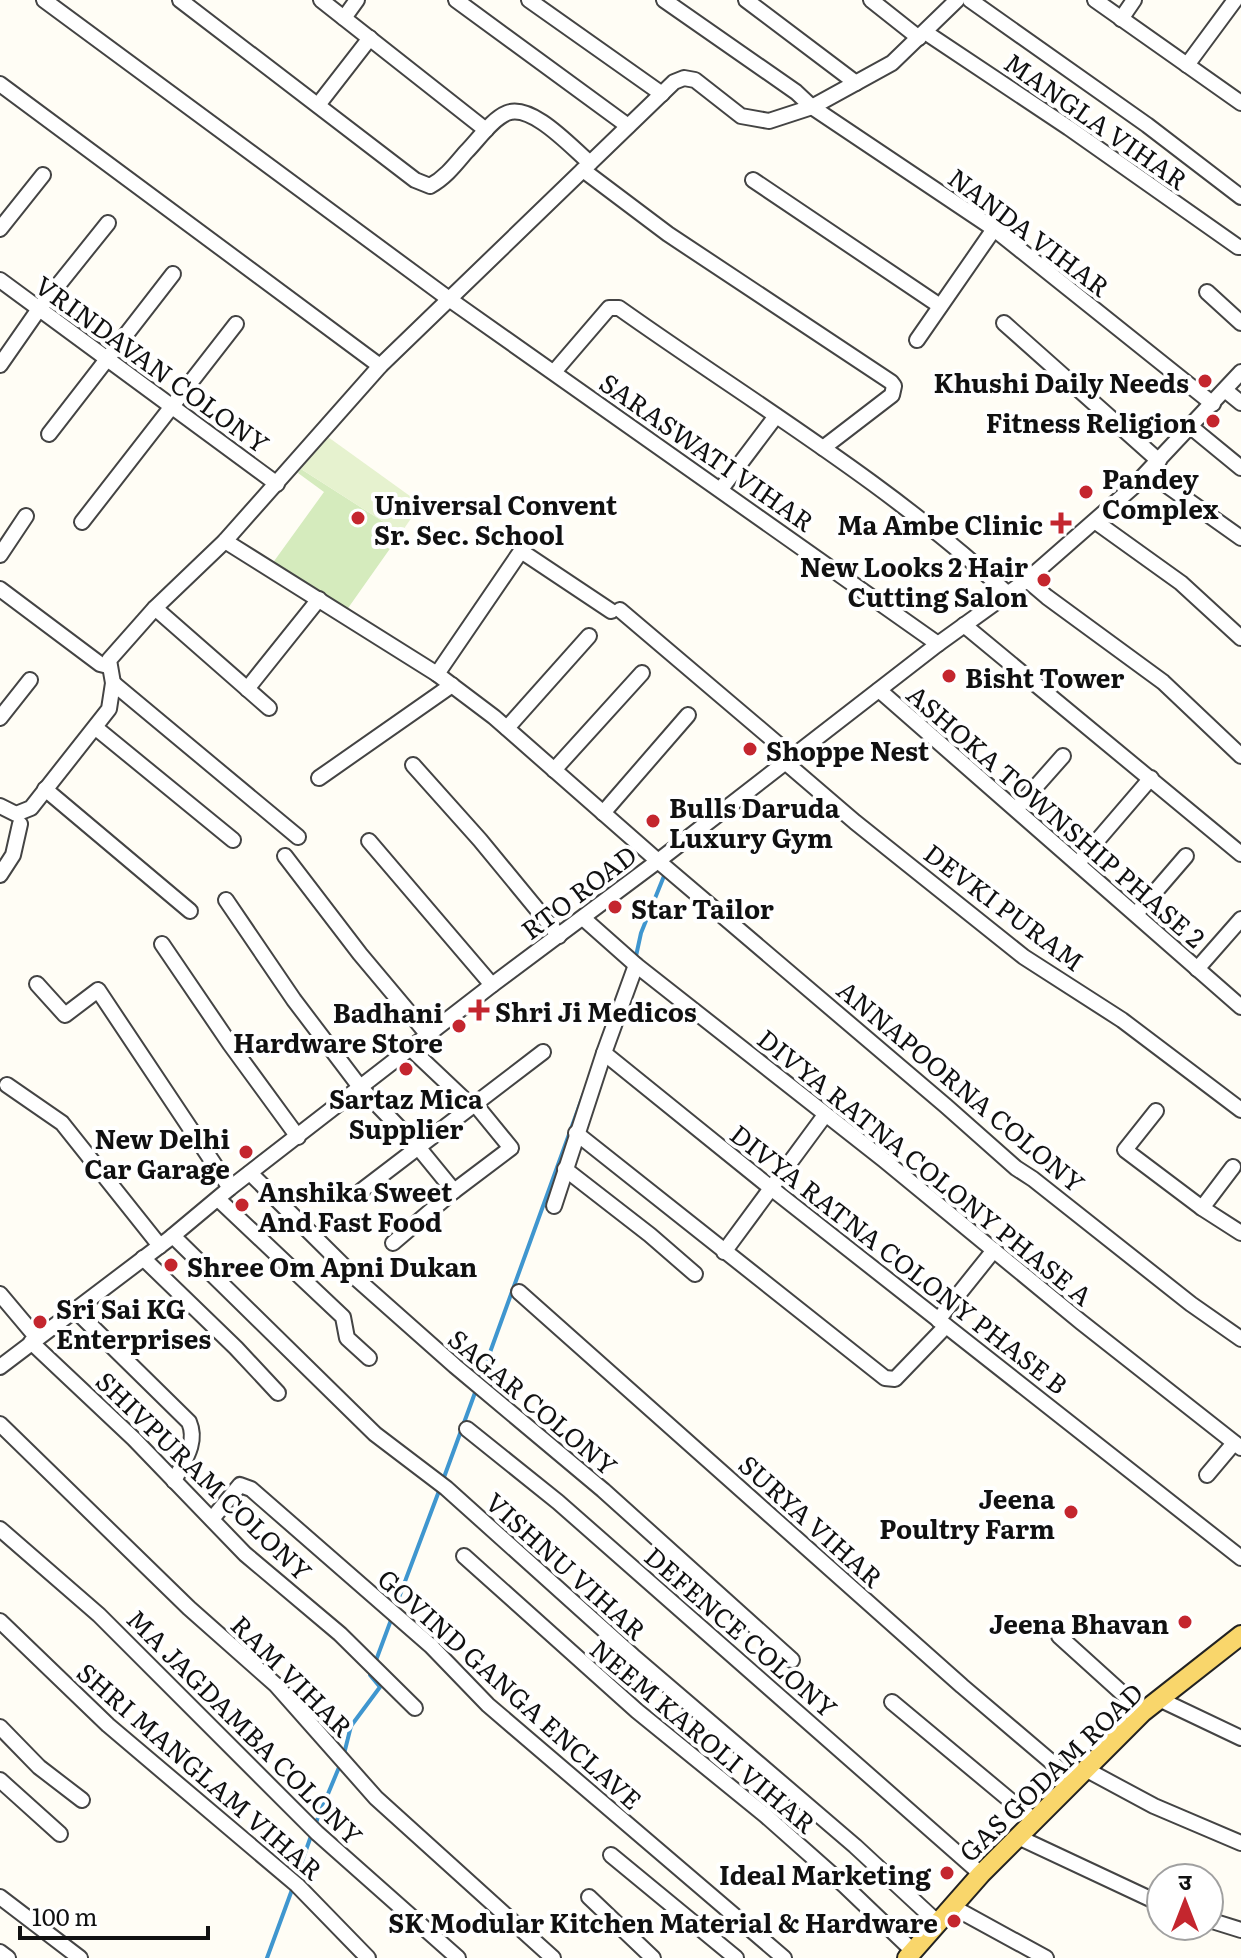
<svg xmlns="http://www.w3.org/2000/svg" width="1241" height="1958" font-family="Literata,'Noto Sans Devanagari',serif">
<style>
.green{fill:#d5ebbd}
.pitch{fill:#e6f2cf}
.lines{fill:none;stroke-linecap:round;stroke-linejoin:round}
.stream{stroke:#3f96cf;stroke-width:4}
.minor-casing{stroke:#444;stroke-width:18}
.major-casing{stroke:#222;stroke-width:22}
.minor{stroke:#fff;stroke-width:14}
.major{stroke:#f9d66b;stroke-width:18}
.poi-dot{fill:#c4262e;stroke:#fff;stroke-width:3}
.labels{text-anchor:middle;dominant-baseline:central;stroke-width:8;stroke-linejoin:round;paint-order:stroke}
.street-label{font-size:26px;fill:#111;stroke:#fff}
.poi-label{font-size:26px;font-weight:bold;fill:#111;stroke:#fff;text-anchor:end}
</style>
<rect width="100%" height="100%" fill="#fffdf5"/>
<path class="green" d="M301,469L401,533L346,611L272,564L324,492L298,473Z"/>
<path class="pitch" d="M328,437L421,504L401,533L301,469Z"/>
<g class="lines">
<g class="stream">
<path d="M636,956L641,933L664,876"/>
<path d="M480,1380L584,1093"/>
<path d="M443,1480L476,1390"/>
<path d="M395,1608L439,1491"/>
<path d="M375,1663L391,1620"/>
<path d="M344,1754L351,1726L380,1687L370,1675"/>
<path d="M315,1825L340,1765"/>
<path d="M296,1878L311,1836"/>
<path d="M267,1958L293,1887"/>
</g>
<g class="minor-casing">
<g id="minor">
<path d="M44,0L449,299L938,644"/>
<path d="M180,0L415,180L430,186C445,178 455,165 466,152C478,140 492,119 507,113C532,103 572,148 590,163"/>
<path d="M321,0L486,130"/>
<path d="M456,0L628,126"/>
<path d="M529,0L662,94"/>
<path d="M664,0L796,92L812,107L994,229L1213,404"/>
<path d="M746,0L856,83"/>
<path d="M871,0L919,38"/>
<path d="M970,0L1147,125L1241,197"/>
<path d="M1095,0L1241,103"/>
<path d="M344,18L357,0"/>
<path d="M1121,19L1134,0"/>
<path d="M925,32L1069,128L1238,247H1241"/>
<path d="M1187,65L1235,0"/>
<path d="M0,84L380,366"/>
<path d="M318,105L370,38"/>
<path d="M583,170L668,234L891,382L894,386L892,395L823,448"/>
<path d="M753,180L940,306"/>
<path d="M0,229L43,175"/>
<path d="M0,280L277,484"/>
<path d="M1207,292L1241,323"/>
<path d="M1004,323L1159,461"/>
<path d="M917,340L994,229"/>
<path d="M0,365L39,309L108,223"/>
<path d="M554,372L609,308H619C750,401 890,484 1008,594"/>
<path d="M1225,390L1241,403"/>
<path d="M1191,427L1241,468"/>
<path d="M49,434L173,274"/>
<path d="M1148,472L1241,538"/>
<path d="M721,489L776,416"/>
<path d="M82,522L236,324"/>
<path d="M1096,522L1181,583L1241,638"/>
<path d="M225,541L437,674L494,717L658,861L946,1106L1016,1168L1033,1179L1191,1304L1241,1339"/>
<path d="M0,555L26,516"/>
<path d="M1027,580L1047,597L1163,682L1241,756"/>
<path d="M0,589L100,664L108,666"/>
<path d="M155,608L269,708"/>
<path d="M620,610L792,756"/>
<path d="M964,625L1241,854"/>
<path d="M437,674L521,551L611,611"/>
<path d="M113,683L298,837"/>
<path d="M247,689L319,599"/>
<path d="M879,690L1241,1007"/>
<path d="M0,718L30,680"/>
<path d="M96,728L233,840"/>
<path d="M507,728L589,636"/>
<path d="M785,762L855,822L1024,957L1122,1020L1241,1110"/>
<path d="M413,765L480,840L559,936"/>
<path d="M554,770L642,673"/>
<path d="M319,778L452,685"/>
<path d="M45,789L190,911"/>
<path d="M0,806L16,814L31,808L109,709L113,683L109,660L155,608L225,541L380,366L674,82L684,78L695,80L741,116L769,121L812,107L892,63L957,0"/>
<path d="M1016,809L1063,756"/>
<path d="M603,813L688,715"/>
<path d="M369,841L492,985"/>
<path d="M285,856L360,954L428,1035"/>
<path d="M1078,863L1151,778"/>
<path d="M0,875L13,855L20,824"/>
<path d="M226,900L294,1000L360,1087L418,1147L454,1191"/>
<path d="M1136,914L1186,856"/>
<path d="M583,918L636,965L884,1160L1081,1322L1241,1448"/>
<path d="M162,944L230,1044L298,1137"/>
<path d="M636,965L604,1053L771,1188L1241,1558"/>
<path d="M1197,969L1241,919"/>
<path d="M37,984L65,1015L98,990L230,1188"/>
<path d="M7,1085L62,1123L160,1246"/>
<path d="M1156,1111L1125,1150L1202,1208L1241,1233"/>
<path d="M576,1133L885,1378L895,1379L946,1326"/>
<path d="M565,1169L650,1235L695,1274"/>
<path d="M250,1173L358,1280L455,1366L603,1490L792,1660"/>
<path d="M361,1191L543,1052"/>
<path d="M218,1199L343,1317L347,1338L369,1358"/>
<path d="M554,1206L604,1053"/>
<path d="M1202,1208L1233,1167"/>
<path d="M173,1236L375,1434L446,1488L633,1656L855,1846L937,1922"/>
<path d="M393,1243L454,1191L511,1148L475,1104L465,1100L410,1048"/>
<path d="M724,1252L825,1115"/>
<path d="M143,1258L236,1348L278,1393"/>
<path d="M519,1292L962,1686L1075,1782"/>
<path d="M0,1294L37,1338"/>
<path d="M74,1309L189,1422C198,1443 184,1461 174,1481"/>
<path d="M938,1320L994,1250"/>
<path d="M31,1342L134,1439L245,1554L340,1634L415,1708"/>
<path d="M0,1367L169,1239L230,1188L492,985L658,861L938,644L1027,580L1132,488L1241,372"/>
<path d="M0,1424L189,1608L276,1685L376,1798L553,1958"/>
<path d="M467,1429L558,1502L981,1874"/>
<path d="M1207,1475L1234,1443"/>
<path d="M212,1519L240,1485L251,1489L431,1646L488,1705L784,1958"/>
<path d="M0,1529L99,1615L317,1833L458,1958"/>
<path d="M464,1556L637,1711L765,1815L844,1885L913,1951"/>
<path d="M0,1621L108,1725L297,1885L368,1958"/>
<path d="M1059,1636L1143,1712"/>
<path d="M1159,1699L1241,1738"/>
<path d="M892,1702L1035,1821"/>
<path d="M0,1727L39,1767L82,1800"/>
<path d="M1087,1770L1154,1806L1241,1843"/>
<path d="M0,1780L60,1834"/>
<path d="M1018,1837L1161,1904"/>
<path d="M611,1855L736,1958"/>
<path d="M0,1897L80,1958"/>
<path d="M589,1897L653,1958"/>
<path d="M951,1906L1046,1958"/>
<path d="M1209,1920L1241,1930"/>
<path d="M0,1952L8,1958"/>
</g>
</g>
<g class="major-casing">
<path id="major" d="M907,1958L981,1874L1143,1712L1241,1635"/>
</g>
<use href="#minor" class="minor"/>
<use href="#major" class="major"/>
</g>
<g class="poi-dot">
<circle cx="1205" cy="381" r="8"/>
<circle cx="1213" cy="421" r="8"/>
<circle cx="1086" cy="492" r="8"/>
<circle cx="358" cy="518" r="8"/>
<path d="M1057 511h8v8h8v8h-8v8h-8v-8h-8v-8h8z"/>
<circle cx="1044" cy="580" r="8"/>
<circle cx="949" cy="676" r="8"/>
<circle cx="750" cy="749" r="8"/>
<circle cx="653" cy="821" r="8"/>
<circle cx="615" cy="907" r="8"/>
<path d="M475 998h8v8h8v8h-8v8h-8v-8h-8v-8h8z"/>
<circle cx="459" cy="1026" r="8"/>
<circle cx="406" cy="1069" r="8"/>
<circle cx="246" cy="1152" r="8"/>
<circle cx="242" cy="1205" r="8"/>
<circle cx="171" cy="1265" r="8"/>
<circle cx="40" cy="1322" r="8"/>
<circle cx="1071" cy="1512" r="8"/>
<circle cx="1185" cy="1622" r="8"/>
<circle cx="947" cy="1873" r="8"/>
<circle cx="954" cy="1921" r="8"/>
</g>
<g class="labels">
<g class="street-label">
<text transform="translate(1097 120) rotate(35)">MANGLA VIHAR</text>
<text transform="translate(1030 231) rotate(37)">NANDA VIHAR</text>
<text transform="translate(153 363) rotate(36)">VRINDAVAN COLONY</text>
<text transform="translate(708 451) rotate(35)">SARASWATI VIHAR</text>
<text transform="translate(1057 815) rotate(41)">ASHOKA TOWNSHIP PHASE 2</text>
<text transform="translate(578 891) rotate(-37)">RTO ROAD</text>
<text transform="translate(1005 906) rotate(37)">DEVKI PURAM</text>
<text transform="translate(962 1085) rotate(40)">ANNAPOORNA COLONY</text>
<text transform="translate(926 1166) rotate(39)">DIVYA RATNA COLONY PHASE A</text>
<text transform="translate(900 1258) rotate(38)">DIVYA RATNA COLONY PHASE B</text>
<text transform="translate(534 1401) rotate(40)">SAGAR COLONY</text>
<text transform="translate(205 1475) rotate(44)">SHIVPURAM COLONY</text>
<text transform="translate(812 1520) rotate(42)">SURYA VIHAR</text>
<text transform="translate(567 1565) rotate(42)">VISHNU VIHAR</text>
<text transform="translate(742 1631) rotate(41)">DEFENCE COLONY</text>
<text transform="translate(293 1675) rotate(45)">RAM VIHAR</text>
<text transform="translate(511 1688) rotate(42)">GOVIND GANGA ENCLAVE</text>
<text transform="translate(246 1726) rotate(45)">MA JAGDAMBA COLONY</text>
<text transform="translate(704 1735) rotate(40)">NEEM KAROLI VIHAR</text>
<text transform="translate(201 1770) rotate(41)">SHRI MANGLAM VIHAR</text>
<text transform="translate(1050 1771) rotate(-44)">GAS GODAM ROAD</text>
</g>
<g class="poi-label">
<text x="1189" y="381">Khushi Daily Needs</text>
<text x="1197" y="421">Fitness Religion</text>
<text x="1102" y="477" text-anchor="start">Pandey<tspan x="1102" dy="30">Complex</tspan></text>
<text x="374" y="503" text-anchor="start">Universal Convent<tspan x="374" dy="30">Sr. Sec. School</tspan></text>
<text x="1043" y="523">Ma Ambe Clinic</text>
<text x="1028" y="565">New Looks 2 Hair<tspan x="1028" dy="30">Cutting Salon</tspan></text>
<text x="965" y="676" text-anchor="start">Bisht Tower</text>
<text x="766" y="749" text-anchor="start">Shoppe Nest</text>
<text x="669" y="806" text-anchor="start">Bulls Daruda<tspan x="669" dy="30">Luxury Gym</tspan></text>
<text x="631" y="907" text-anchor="start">Star Tailor</text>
<text x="495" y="1010" text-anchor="start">Shri Ji Medicos</text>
<text x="443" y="1011">Badhani<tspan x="443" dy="30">Hardware Store</tspan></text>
<text x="406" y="1097" text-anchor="middle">Sartaz Mica<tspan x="406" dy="30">Supplier</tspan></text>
<text x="230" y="1137">New Delhi<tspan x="230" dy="30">Car Garage</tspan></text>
<text x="258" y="1190" text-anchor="start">Anshika Sweet<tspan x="258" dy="30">And Fast Food</tspan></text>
<text x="187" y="1265" text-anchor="start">Shree Om Apni Dukan</text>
<text x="56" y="1307" text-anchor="start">Sri Sai KG<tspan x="56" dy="30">Enterprises</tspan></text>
<text x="1055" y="1497">Jeena<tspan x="1055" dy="30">Poultry Farm</tspan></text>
<text x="1169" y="1622">Jeena Bhavan</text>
<text x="931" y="1873">Ideal Marketing</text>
<text x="938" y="1921">SK Modular Kitchen Material &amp; Hardware</text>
</g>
</g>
<g transform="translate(1185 1902)"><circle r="38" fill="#ffffff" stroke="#a0a0a0" stroke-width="2"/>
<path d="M0-6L14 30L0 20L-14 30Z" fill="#c4262e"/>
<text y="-12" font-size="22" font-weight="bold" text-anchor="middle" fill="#111111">उ</text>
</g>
<path d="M20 1926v12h188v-12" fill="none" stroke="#111111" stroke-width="4"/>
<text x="32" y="1926" font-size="24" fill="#111111" stroke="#ffffff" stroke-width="6" paint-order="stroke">100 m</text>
</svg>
